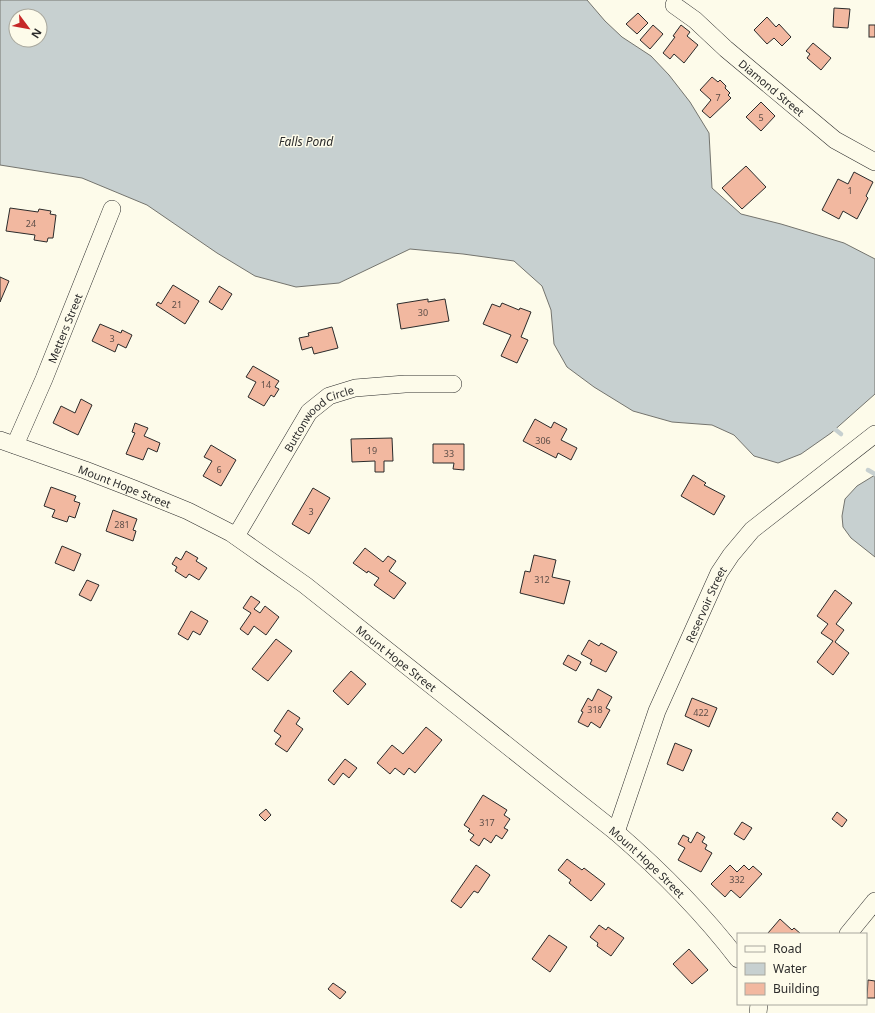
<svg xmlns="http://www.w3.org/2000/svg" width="875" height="1013" font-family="'Noto Sans',sans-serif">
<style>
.water{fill:#c7d0d0;stroke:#74746e;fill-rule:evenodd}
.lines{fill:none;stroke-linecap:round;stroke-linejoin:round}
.stream{stroke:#c7d0d0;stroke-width:4.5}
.building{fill:#f2b8a0;stroke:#2b2b2b}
.minor-casing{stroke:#2b2b2b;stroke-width:18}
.minor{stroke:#fdfbea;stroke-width:17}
.labels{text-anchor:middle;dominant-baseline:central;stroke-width:3;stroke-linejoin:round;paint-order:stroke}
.number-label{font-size:9px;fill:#5d4e48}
.street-label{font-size:11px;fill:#2b2b2b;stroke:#fdfbea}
.water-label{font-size:12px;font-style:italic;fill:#2b2b2b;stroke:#fdfbea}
</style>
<rect width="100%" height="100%" fill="#fdfbea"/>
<g class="water">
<path d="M0,0H587L605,21L622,37L651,56L669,75L690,102L709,133L712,188L741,214L781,224L844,243L875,259V394L831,433L801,454L778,463L754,456L734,435L712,425L672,422L633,411L594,387L567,367L554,344L551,310L542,286L514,261L463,254L410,249L339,283L296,287L255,276L217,253L147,205L82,178L0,165ZM16,16H40V40H16Z"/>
<path d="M875,475V557L851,538L843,527L842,516L845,499L857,486Z"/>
</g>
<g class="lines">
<g class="stream">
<path d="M831,426L841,434"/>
<path d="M868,470L875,474"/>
</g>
</g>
<g class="building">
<path d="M834,8L850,9L848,28L833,27Z"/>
<path d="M638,13L648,23L637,34L626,24Z"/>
<path d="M767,17L776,27L779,24L791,37L782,46L774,38L767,44L754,30Z"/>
<path d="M653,25L663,34L650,49L640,40Z"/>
<path d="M681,25L690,32L687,36L698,45L684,63L674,54L670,59L663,53L675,37L673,36Z"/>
<rect x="869" y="25" width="6" height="12"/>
<path d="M813,43L831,58L821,70L807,58L810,54L806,51Z"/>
<path d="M712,77L718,82L720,80L726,86L725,88L730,93L728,95L731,98L710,118L702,111L711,100L700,90Z"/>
<path d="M761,102L775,116L761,131L746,117Z"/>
<path d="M746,166L766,187L742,209L722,188Z"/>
<path d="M854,172L873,182L866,196L868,198L857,219L843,211L839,219L822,210L838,179L848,184Z"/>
<path d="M10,208L38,212L39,209L51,211L50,214L56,215L53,238H48L47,242L34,240L35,235L6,231Z"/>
<path d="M0,277L9,281L0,302Z"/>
<path d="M173,285L199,301L185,324L156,305L158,302L161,304Z"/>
<path d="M219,286L232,294L222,310L209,302Z"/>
<path d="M428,299V302L445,299L449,321L401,329L397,304Z"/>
<path d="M502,303L519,310L520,308L531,312L521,337L528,340L517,363L501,356L511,335L483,324L492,304L500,307Z"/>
<path d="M100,324L121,333L122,330L132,335L126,348L118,344L115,352L92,341Z"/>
<path d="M332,327L338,348L314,354L312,347L302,350L299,338L309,336L308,333Z"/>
<path d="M253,366L279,381L275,387L279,389L274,397L271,395L264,406L248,397L256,382L246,377Z"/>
<path d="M81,399L92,405L78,435L53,423L61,406L75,413Z"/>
<path d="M535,419L551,428L554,422L567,429L561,440L577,448L571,460L558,453L556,458L523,441Z"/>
<path d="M135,423L148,428L144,436L160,443L157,452L148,448L143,460L126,454L135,433L132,432Z"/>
<path d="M392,438L393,461H384V472H375V461L352,462L351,439Z"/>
<path d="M433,444H464V470L453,469L454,463H433Z"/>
<path d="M211,445L236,460L221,486L203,476L212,461L204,457Z"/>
<path d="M693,475L706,483L704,485L725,496L714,515L681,496Z"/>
<path d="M51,487L76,496L74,501L80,503L75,518L69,516L67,522L52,517L55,510L44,506Z"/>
<path d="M313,488L330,498L309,534L292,524Z"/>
<path d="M113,510L137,519L133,530L136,531L133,541L106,531Z"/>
<path d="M62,546L81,554L74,571L55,563Z"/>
<path d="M365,548L383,562L388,556L396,561L389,571L406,583L394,599L374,585L379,578L368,571L367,573L353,563Z"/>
<path d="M186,551L198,558L196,561L207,568L199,580L189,574L186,578L175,571L177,567L172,564L176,557L181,560Z"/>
<path d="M534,555L556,560L552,577L570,581L564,604L520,593L525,571L530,572Z"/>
<path d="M87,580L99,585L91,601L79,595Z"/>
<path d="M835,590L852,603L836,624L844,630L835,642L849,653L833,675L817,662L833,641L821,633L828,624L817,616Z"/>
<path d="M251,596L260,602L254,609L260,613L265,606L279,617L266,635L254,626L248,635L240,629L251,613L243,608Z"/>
<path d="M191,611L208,621L200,635L193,631L188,640L178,634Z"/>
<path d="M276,639L292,651L268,681L252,669Z"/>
<path d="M589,640L599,646L601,643L617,652L606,672L590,664L592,660L581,654Z"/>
<path d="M568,655L581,662L576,671L563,664Z"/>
<path d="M351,671L366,684L348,705L333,691Z"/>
<path d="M598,689L612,697L606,708L610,710L600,728L591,722L588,727L578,722L583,712L581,711L588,698L592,701Z"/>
<path d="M692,698L717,708L709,727L685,716Z"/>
<path d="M288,710L300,718L296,724L303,729L287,752L275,744L281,736L274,731Z"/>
<path d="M426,727L442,740L415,773L409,768L404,775L395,768L390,774L377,763L392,745L403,754Z"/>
<path d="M675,743L692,750L683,771L667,764Z"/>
<path d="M345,759L357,768L349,778L343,773L334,785L328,780Z"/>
<path d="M483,795L507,810L504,815L510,819L504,828L508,830L502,839L496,835L491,843L484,838L479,846L470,840L474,835L468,831L470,829L464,825Z"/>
<path d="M266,809L271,815L265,821L259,815Z"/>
<path d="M837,812L847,820L842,827L832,819Z"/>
<path d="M742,822L752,828L744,840L734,834Z"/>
<path d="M697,832L705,837L702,842L707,845L705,849L712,853L701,872L678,860L685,848L678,844L683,835L689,838L688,841L691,843Z"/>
<path d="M567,859L582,870L584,868L605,884L591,901L569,883L571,880L558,870Z"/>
<path d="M476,865L490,875L478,893L474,891L461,908L451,901Z"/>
<path d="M730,865L737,872L744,865L749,870L753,866L762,874L740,898L731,890L725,897L711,884Z"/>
<path d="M780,919L792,930L794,928L801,934H770L768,933Z"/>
<path d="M599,925L606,930L608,927L624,938L611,956L597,946L598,943L590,937Z"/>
<path d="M549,935L567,947L550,972L532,959Z"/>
<path d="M689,949L708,970L692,984L673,964Z"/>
<path d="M868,980L875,981V998H867Z"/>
<path d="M333,983L346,992L340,999L328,989Z"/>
</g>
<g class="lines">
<g class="minor-casing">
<g id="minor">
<path id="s1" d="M674,5L695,20L726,49L835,140L875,162"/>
<path id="s2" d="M0,440L85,470L134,489L188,511L231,533L305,585L616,832C660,870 702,912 738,959"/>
<path id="s3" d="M15,445L44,379L112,209"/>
<path id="s4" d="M236,536L309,412L329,396L355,388L405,384H453"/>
<path id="s5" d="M616,832L657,711L719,573L731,555L752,530L875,434"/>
<path d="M848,934L875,901"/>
<path d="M758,1013L759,1004"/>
</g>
</g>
<use href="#minor" class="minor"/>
</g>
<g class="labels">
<g class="number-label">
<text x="718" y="97">7</text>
<text x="761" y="117">5</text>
<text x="850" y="190">1</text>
<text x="31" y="223">24</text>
<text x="177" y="304">21</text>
<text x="423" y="312">30</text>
<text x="112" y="338">3</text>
<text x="266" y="384">14</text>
<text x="543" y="440">306</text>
<text x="372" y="450">19</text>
<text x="449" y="453">33</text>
<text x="219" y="469">6</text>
<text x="311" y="511">3</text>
<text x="122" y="524">281</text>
<text x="542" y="579">312</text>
<text x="595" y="709">318</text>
<text x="701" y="712">422</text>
<text x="487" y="822">317</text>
<text x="737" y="879">332</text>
</g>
<g class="street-label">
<text stroke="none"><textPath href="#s1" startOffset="128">Diamond Street</textPath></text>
<text stroke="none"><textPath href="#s3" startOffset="127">Metters Street</textPath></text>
<text stroke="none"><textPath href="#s4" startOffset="147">Buttonwood Circle</textPath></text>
<text stroke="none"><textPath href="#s2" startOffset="133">Mount Hope Street</textPath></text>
<text stroke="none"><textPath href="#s5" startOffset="245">Reservoir Street</textPath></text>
<text stroke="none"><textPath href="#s2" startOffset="457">Mount Hope Street</textPath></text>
<text stroke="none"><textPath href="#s2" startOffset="780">Mount Hope Street</textPath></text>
</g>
<g class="water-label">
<text x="306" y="141">Falls Pond</text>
</g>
</g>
<rect x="737" y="933" width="130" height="72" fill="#fdfbea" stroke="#a9a89e"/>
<rect x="745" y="946" width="20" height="6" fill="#fdfbea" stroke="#a9a89e"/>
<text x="773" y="953" font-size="12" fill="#2b2b2b">Road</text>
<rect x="745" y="963" width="20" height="12" fill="#c7d0d0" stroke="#a9a89e"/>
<text x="773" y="973" font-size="12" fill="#2b2b2b">Water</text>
<rect x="745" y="983" width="20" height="12" fill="#f2b8a0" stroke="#a9a89e"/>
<text x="773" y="993" font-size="12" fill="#2b2b2b">Building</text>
<g transform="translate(28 28) rotate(122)"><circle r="19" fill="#fdfbea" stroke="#a9a89e"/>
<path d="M0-3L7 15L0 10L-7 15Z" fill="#c62828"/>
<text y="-6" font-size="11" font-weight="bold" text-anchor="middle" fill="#2b2b2b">N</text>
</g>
</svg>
